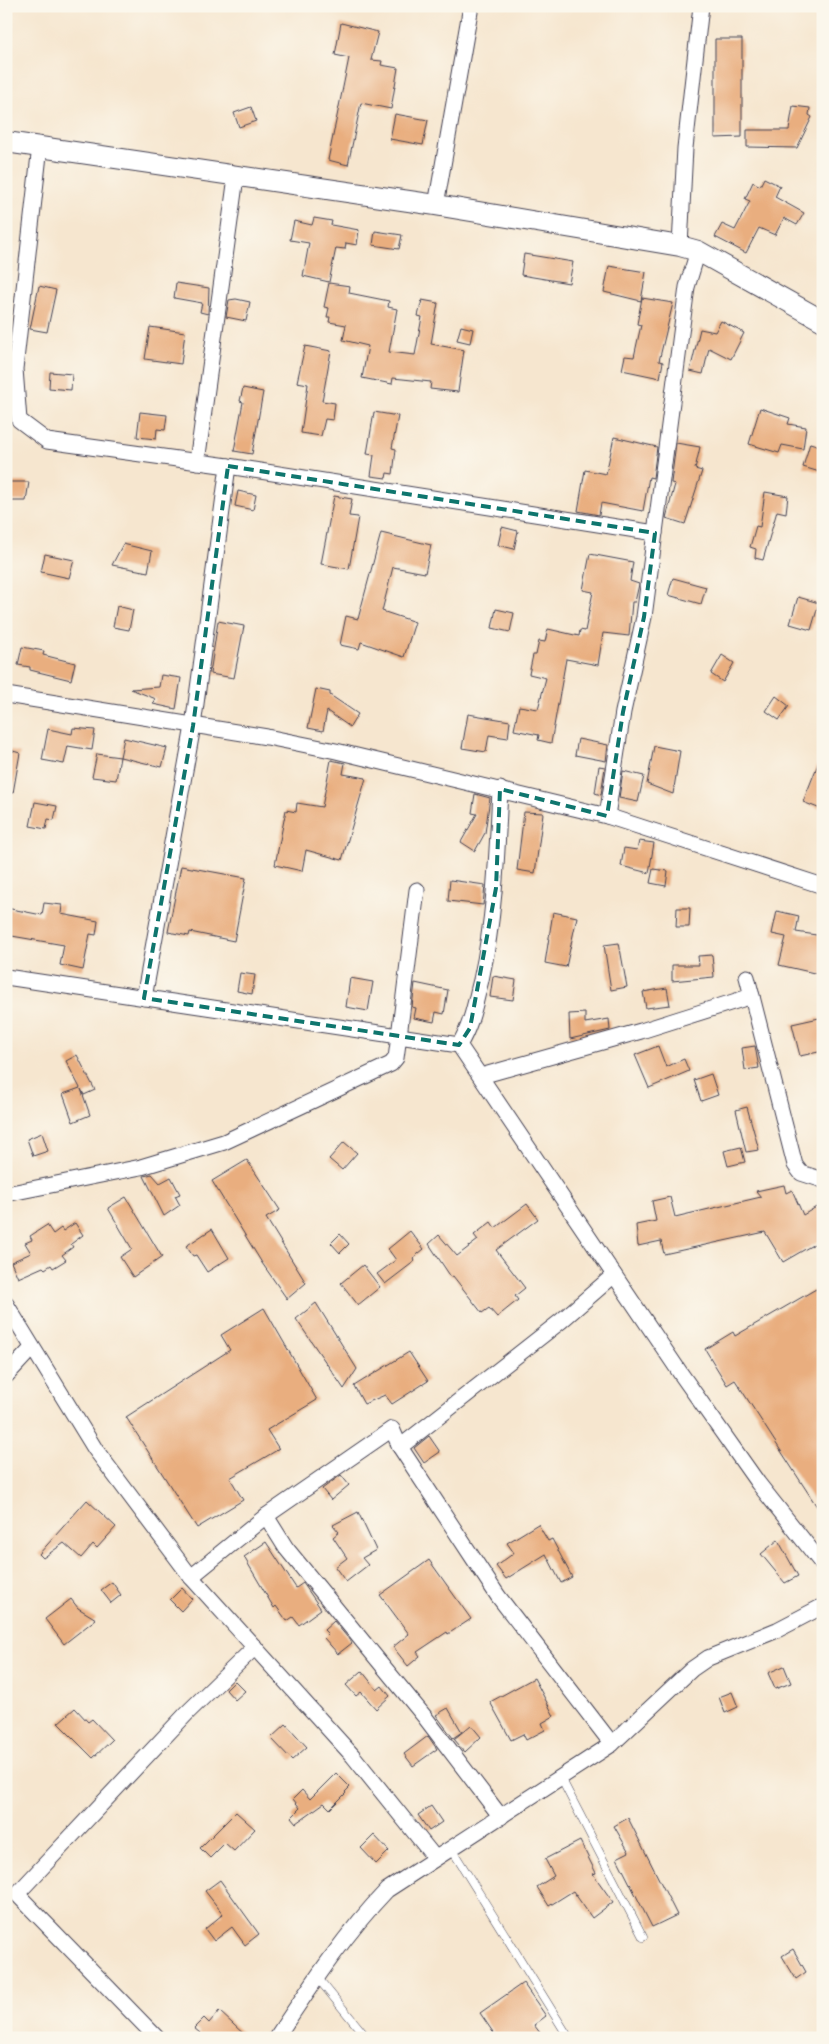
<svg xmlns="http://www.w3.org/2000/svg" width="829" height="2044" font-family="'IM FELL English',serif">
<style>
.building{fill:#e9ae7f}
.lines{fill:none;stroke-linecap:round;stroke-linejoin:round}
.lane-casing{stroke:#423f51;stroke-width:9}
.street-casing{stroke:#423f51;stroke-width:17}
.secondary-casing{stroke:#423f51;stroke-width:22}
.lane{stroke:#fff;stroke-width:8}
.street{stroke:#fff;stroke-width:15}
.secondary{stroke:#fff;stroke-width:20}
.marked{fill:none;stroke:#0f766e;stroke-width:4;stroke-dasharray:10 6;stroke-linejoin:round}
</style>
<rect width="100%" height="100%" fill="#fbf7ec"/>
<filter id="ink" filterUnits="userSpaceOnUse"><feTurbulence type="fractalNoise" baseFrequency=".02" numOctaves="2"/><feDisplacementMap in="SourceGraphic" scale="10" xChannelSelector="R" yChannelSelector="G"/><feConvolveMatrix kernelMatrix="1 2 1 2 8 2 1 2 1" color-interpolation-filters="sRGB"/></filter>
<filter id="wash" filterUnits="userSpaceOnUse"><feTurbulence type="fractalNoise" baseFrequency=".0096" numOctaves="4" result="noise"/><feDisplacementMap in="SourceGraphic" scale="20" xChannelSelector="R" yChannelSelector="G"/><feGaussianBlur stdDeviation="1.12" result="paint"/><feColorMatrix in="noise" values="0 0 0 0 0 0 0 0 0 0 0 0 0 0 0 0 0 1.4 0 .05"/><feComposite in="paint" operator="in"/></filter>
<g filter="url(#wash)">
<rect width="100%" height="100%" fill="#f6e6cf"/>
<g id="blocks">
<g class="building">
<path d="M341,23L378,32L371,60L382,61L381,65L398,68L391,109L361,103L348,165L328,160L349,58L335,55Z"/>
<path d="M715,39H742V137L715,138Z"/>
<path d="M793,106L810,108L809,115L812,117L797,148L747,147V130H789Z"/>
<path d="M251,107L256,121L239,127L234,113Z"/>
<path d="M395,114L428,120L423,145L390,139Z"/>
<path d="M764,178L780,186L775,197L804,213L797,225L784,218L775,235L759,228L746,253L715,237L722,224L735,230L750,201L745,199L753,182L760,186Z"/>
<path d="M314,218L332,221L331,225L359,230L357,245L346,243L345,249L336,248L329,282L303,276L309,243L290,240L294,221L312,225Z"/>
<path d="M375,231L402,235L399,249L373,245Z"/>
<path d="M524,254L573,262L569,283L521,275Z"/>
<path d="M609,266L646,272L641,301L604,292Z"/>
<path d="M176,283L209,288L208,314L200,312L202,303L174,298Z"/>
<path d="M329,283L350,286L349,293L389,301L388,307L397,309L389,352L415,355L422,317L418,316L422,300L438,303L431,344L464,350L458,392L430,389L431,382L393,378L392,384L362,378L368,346L343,340L346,325L329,322L330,317H327L329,308L324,307Z"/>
<path d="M39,286L56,290L47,332L30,329Z"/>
<path d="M642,298L673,303L659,361L663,362L660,378L622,370L625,356L634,357L641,325L637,324Z"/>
<path d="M236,299L250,302L246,321L226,317L229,300Z"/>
<path d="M721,321L744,333L731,359L709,348L703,374L690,371L700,329L715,332Z"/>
<path d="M461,326L473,329L470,343L457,340Z"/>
<path d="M150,327L185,332L181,364L145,359Z"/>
<path d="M305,346L331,351L322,401L335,403L333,420L325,419L321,436L301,433L308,384L297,382Z"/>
<path d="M50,372L72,374L71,390L49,388Z"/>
<path d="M243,388L263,392L252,454L234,451L243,402L240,401Z"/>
<path d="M760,408L790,418L788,424L806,427L803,449L782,445L779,453L749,444Z"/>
<path d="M140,412L167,415L165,430L157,429L156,439L137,437Z"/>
<path d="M374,412L398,416L392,448L396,449L393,474L387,473L386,478L371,476L374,455L367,454Z"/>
<path d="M614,437L657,447L653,478L649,477L643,511L601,503L599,515L578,511L585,470L606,474Z"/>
<path d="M676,443L700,447L695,469L702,471L685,524L666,518L675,484L671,483Z"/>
<path d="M810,443L823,447V473L803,467Z"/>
<path d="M6,482H29L26,501H6Z"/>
<path d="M238,491L256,495L253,510L235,506Z"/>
<path d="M765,492L788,496L786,513L777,511L763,560L755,558L756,549L750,547L756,526L760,527Z"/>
<path d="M334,496L352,499L349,516L358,517L349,569L321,564Z"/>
<path d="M502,527L518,531L514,549L498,545Z"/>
<path d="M381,533L431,545L425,573L393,567L382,611L415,622L404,657L361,642L359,649L340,645L346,616L358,619Z"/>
<path d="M123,544L152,551L148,572L112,565Z"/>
<path d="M45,554L74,560L69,578L41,572Z"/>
<path d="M590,554L633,562L630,581L639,584L635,602H632L629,636L603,633L598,665L566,659L551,743L538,740L539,735L514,730L519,706L538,709L546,678L529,674L533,655H536L539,641L545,642L548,629L579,636L580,630L585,631L593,592L583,590Z"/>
<path d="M673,578L706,587L701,604L668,595Z"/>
<path d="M798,597L819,603L811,630L790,624Z"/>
<path d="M117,606L133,610L129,630L113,627Z"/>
<path d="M496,609L514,613L510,632L492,628Z"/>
<path d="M218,621L244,626L234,678L210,674Z"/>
<path d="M22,647L44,651L43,655L75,663L71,680L30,670V667L18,665Z"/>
<path d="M722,655L734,663L723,682L711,674Z"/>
<path d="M161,675L181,678L176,709L153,704L156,699L131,689L159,687Z"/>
<path d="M316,689L330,692V695L358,714L350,727L327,711L323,731L308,728Z"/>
<path d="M776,696L789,706L779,720L766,711Z"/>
<path d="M468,714L510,721L508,738L489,735L486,752L462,748Z"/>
<path d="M73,728L95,730L92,750L68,746L64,764L42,760L48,729L72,734Z"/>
<path d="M124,738L167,748L162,767L120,757Z"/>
<path d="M578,739L608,745L606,761L575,755Z"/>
<path d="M654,746L680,751L673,794L647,784Z"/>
<path d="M6,749L20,753L13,793L6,792Z"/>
<path d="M97,754L120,757L116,780L92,777Z"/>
<path d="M822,754H823V810L803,802Z"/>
<path d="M331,760L345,763L343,774L366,778L342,860L306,850L302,871L275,865L286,810L296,812L297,803L322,807Z"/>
<path d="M599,766L605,767L601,795L595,793Z"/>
<path d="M623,771L644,776L638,802L619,798Z"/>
<path d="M475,794L490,798L485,833L475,851L461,842L477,814L472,813Z"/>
<path d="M35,802L57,806L54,820L48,819L46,829L30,826Z"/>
<path d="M524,812L543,813L535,873L517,870Z"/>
<path d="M639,841L654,843L649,873L621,866L624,848L637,850Z"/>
<path d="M181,866L246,878L234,941L190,932L189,936L168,932Z"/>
<path d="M653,869L668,871L666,886L650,883Z"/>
<path d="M450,880L485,885L483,905L448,901Z"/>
<path d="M44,903L62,905L61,914L98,921L96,935L90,934L83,970L60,965L64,945L6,935V908L42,915Z"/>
<path d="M677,908H690L689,927H676Z"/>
<path d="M777,911L799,916L796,932L823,936V975L779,965L786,937L772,934Z"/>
<path d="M553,912L577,917L566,967L545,963Z"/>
<path d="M619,943L627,987L611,990L604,945Z"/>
<path d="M712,955L714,977L672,981V965H699L698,956Z"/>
<path d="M240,973L255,975L252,994L237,991Z"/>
<path d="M493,976L516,980L513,1000L490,997Z"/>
<path d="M350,978L373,982L368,1011L346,1007Z"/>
<path d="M415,983L448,990L444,1014L436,1012L434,1022L414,1018L416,1008L412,1007Z"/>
<path d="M667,988L670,1005L646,1008L643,992Z"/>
<path d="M585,1013V1023L609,1019L610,1030L570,1039L569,1014Z"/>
<path d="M819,1018L823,1034V1051L800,1056L792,1024Z"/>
<path d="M658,1046L666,1067L684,1059L689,1071L649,1088L635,1055Z"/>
<path d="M755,1046L759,1068L745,1070L742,1048Z"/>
<path d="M77,1055L95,1090L84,1095L81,1089L90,1115L73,1122L63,1094L80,1088L66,1061Z"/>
<path d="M711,1074L718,1095L701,1101L694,1080Z"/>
<path d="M747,1107L759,1150L746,1152L736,1110Z"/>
<path d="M42,1133L48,1151L33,1156L27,1139Z"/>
<path d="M344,1142L357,1153L342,1170L329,1159Z"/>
<path d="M741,1147L745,1162L728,1166L724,1151Z"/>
<path d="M247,1160L280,1210L266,1218L306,1283L287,1299L262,1263L212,1181Z"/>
<path d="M152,1174L160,1183L171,1177L180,1194L175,1196L180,1205L164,1216L144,1176Z"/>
<path d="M784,1185L786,1193L792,1190L803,1215L823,1203V1239L783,1262L765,1232L664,1254L661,1241L638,1246L636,1225L656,1221L652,1201L670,1197L675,1217L761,1197L756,1191Z"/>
<path d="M126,1197L162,1257L133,1277L120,1257L132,1249L108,1208Z"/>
<path d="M527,1204L538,1219L496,1250L525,1288L515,1296L518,1300L497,1317L489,1308L482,1313L453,1276L451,1277L429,1244L439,1235L457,1256L478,1240L474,1235L491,1222L495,1228Z"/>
<path d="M75,1223L83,1235L71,1244L73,1247L62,1255L66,1260L53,1268L51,1265L45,1269L43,1267L18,1278L11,1262L31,1253L25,1243L32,1240L30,1236L47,1225L53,1234L61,1228L63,1231Z"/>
<path d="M212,1229L229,1258L207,1272L196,1255L193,1256L186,1246Z"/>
<path d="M410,1231L424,1249L413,1258L415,1261L385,1284L377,1274L396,1260L388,1249Z"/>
<path d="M340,1234L349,1244L340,1253L331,1243Z"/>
<path d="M363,1265L380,1287L358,1305L341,1283Z"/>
<path d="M816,1289L823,1302V1516L735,1380L727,1385L705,1349L733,1332L735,1336Z"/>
<path d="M316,1303L357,1369L344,1389L296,1319Z"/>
<path d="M264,1308L317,1400L267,1430L279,1449L230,1478L243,1500L197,1528L126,1417L230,1350L221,1335Z"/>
<path d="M409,1352L428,1381L392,1404L385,1395L364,1404L354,1386Z"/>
<path d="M429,1436L440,1452L424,1463L414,1448Z"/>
<path d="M341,1475L349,1485L331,1500L322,1489Z"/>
<path d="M87,1500L116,1527L97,1548L93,1544L81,1558L64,1543L43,1558L39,1554Z"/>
<path d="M358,1512L376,1550L362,1558L368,1565L346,1582L335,1567L347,1558L333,1537L339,1532L333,1525Z"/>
<path d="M538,1524L548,1541L552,1539L572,1577L561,1583L546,1554L506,1579L496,1566L514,1553L507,1543Z"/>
<path d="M778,1540L798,1576L785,1583L761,1554Z"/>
<path d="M266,1542L296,1588L303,1583L321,1609L299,1625L293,1617L287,1621L276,1606L274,1608L244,1557Z"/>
<path d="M429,1560L471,1619L448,1634L447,1632L417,1652L420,1656L408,1666L393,1647L409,1634L380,1595Z"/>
<path d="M112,1582L121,1595L111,1603L101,1590Z"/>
<path d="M182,1588L192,1599L181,1611L170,1600Z"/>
<path d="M71,1599L78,1608L96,1619L64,1644L45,1619Z"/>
<path d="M334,1621L352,1643L338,1654L324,1638L328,1634L324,1630Z"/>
<path d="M784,1666L791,1683L775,1689L768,1673Z"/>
<path d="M362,1671L377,1690L382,1686L390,1696L376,1709L361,1692L356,1696L346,1685Z"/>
<path d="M534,1678L554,1716L542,1723L545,1730L526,1740L523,1734L511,1740L490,1702Z"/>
<path d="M235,1681L245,1691L235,1700L226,1690Z"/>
<path d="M732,1692L738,1707L725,1713L719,1697Z"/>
<path d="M75,1708L88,1722L92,1719L112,1740L93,1758L58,1723Z"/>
<path d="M448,1708L462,1732L453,1738L436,1715Z"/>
<path d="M286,1724L307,1747L292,1760L271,1738Z"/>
<path d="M471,1725L481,1737L465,1752L454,1739Z"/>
<path d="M428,1736L437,1749L413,1766L404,1754Z"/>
<path d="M336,1773L350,1787L345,1792L346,1793L330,1809L324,1803L296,1823L291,1817L300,1808L293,1799L302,1790L310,1799Z"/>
<path d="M431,1806L442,1822L429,1831L418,1815Z"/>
<path d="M236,1812L255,1829L234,1851L225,1843L210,1858L200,1848Z"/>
<path d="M628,1818L677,1915L652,1927L617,1858L629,1852L614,1826Z"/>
<path d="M374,1835L389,1851L376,1864L361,1848Z"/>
<path d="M580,1841L596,1873L593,1874L613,1902L592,1918L573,1891L549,1906L537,1887L554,1876L545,1859Z"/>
<path d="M220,1880L259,1934L245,1945L232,1927L214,1941L205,1929L223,1914L205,1891Z"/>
<path d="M793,1949L806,1972L796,1979L782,1956Z"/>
<path d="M523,1983L546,2016L534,2025L544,2038H497L480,2013Z"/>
<path d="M219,2011L248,2038H196L200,2033L194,2028L204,2018L209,2023Z"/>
</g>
</g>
</g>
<g filter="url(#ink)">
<use href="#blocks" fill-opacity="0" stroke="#423f51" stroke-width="1"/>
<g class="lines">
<g class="lane-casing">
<g id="lane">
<path d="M561,1778L643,1937"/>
<path d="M451,1848L569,2038"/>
<path d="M317,1977L367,2038"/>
</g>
</g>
<g class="street-casing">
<g id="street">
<path d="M40,146L15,369L19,420L47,441L228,466L655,533"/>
<path d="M436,205L471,6"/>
<path d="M680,246L685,148L701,6"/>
<path d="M197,462L236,177"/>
<path d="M6,695L267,737L336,751L607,816L623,712L644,617L687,287L698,251"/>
<path d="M607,816L823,886"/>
<path d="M6,977L459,1045L681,1374L758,1483L823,1565"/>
<path d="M747,977L795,1165L801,1173L823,1180"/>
<path d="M144,998L193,726L228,466"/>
<path d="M459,1045C472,1024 475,1003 481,980C495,917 497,854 500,789"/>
<path d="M481,1076L641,1031L752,996"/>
<path d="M6,1194L141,1167L224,1142L391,1064L396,1058L399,1036L417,890"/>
<path d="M6,1304L95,1449L191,1577L353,1756L435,1858"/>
<path d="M6,1376L32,1348"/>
<path d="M400,1447L561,1321L614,1275"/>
<path d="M266,1516L286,1548L424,1716L501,1817"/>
<path d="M191,1577L266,1516L392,1429L400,1447L498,1596L612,1744"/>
<path d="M157,2038L17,1894L188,1712L255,1647"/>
<path d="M276,2038C310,1987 344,1935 387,1890L612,1744L692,1669L708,1658L777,1630L823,1606"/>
</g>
</g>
<g class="secondary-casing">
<path id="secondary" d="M6,142L436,205L680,246L698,251L823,321"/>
</g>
<use href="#lane" class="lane"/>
<use href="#street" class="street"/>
<use href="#secondary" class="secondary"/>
</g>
</g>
<path class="marked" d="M228,466L655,533L644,617L623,712L607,816L500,789L496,888L470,1028L459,1045L144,998L193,726Z"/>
<rect width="829" height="2044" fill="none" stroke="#fbf7ec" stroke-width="25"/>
</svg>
